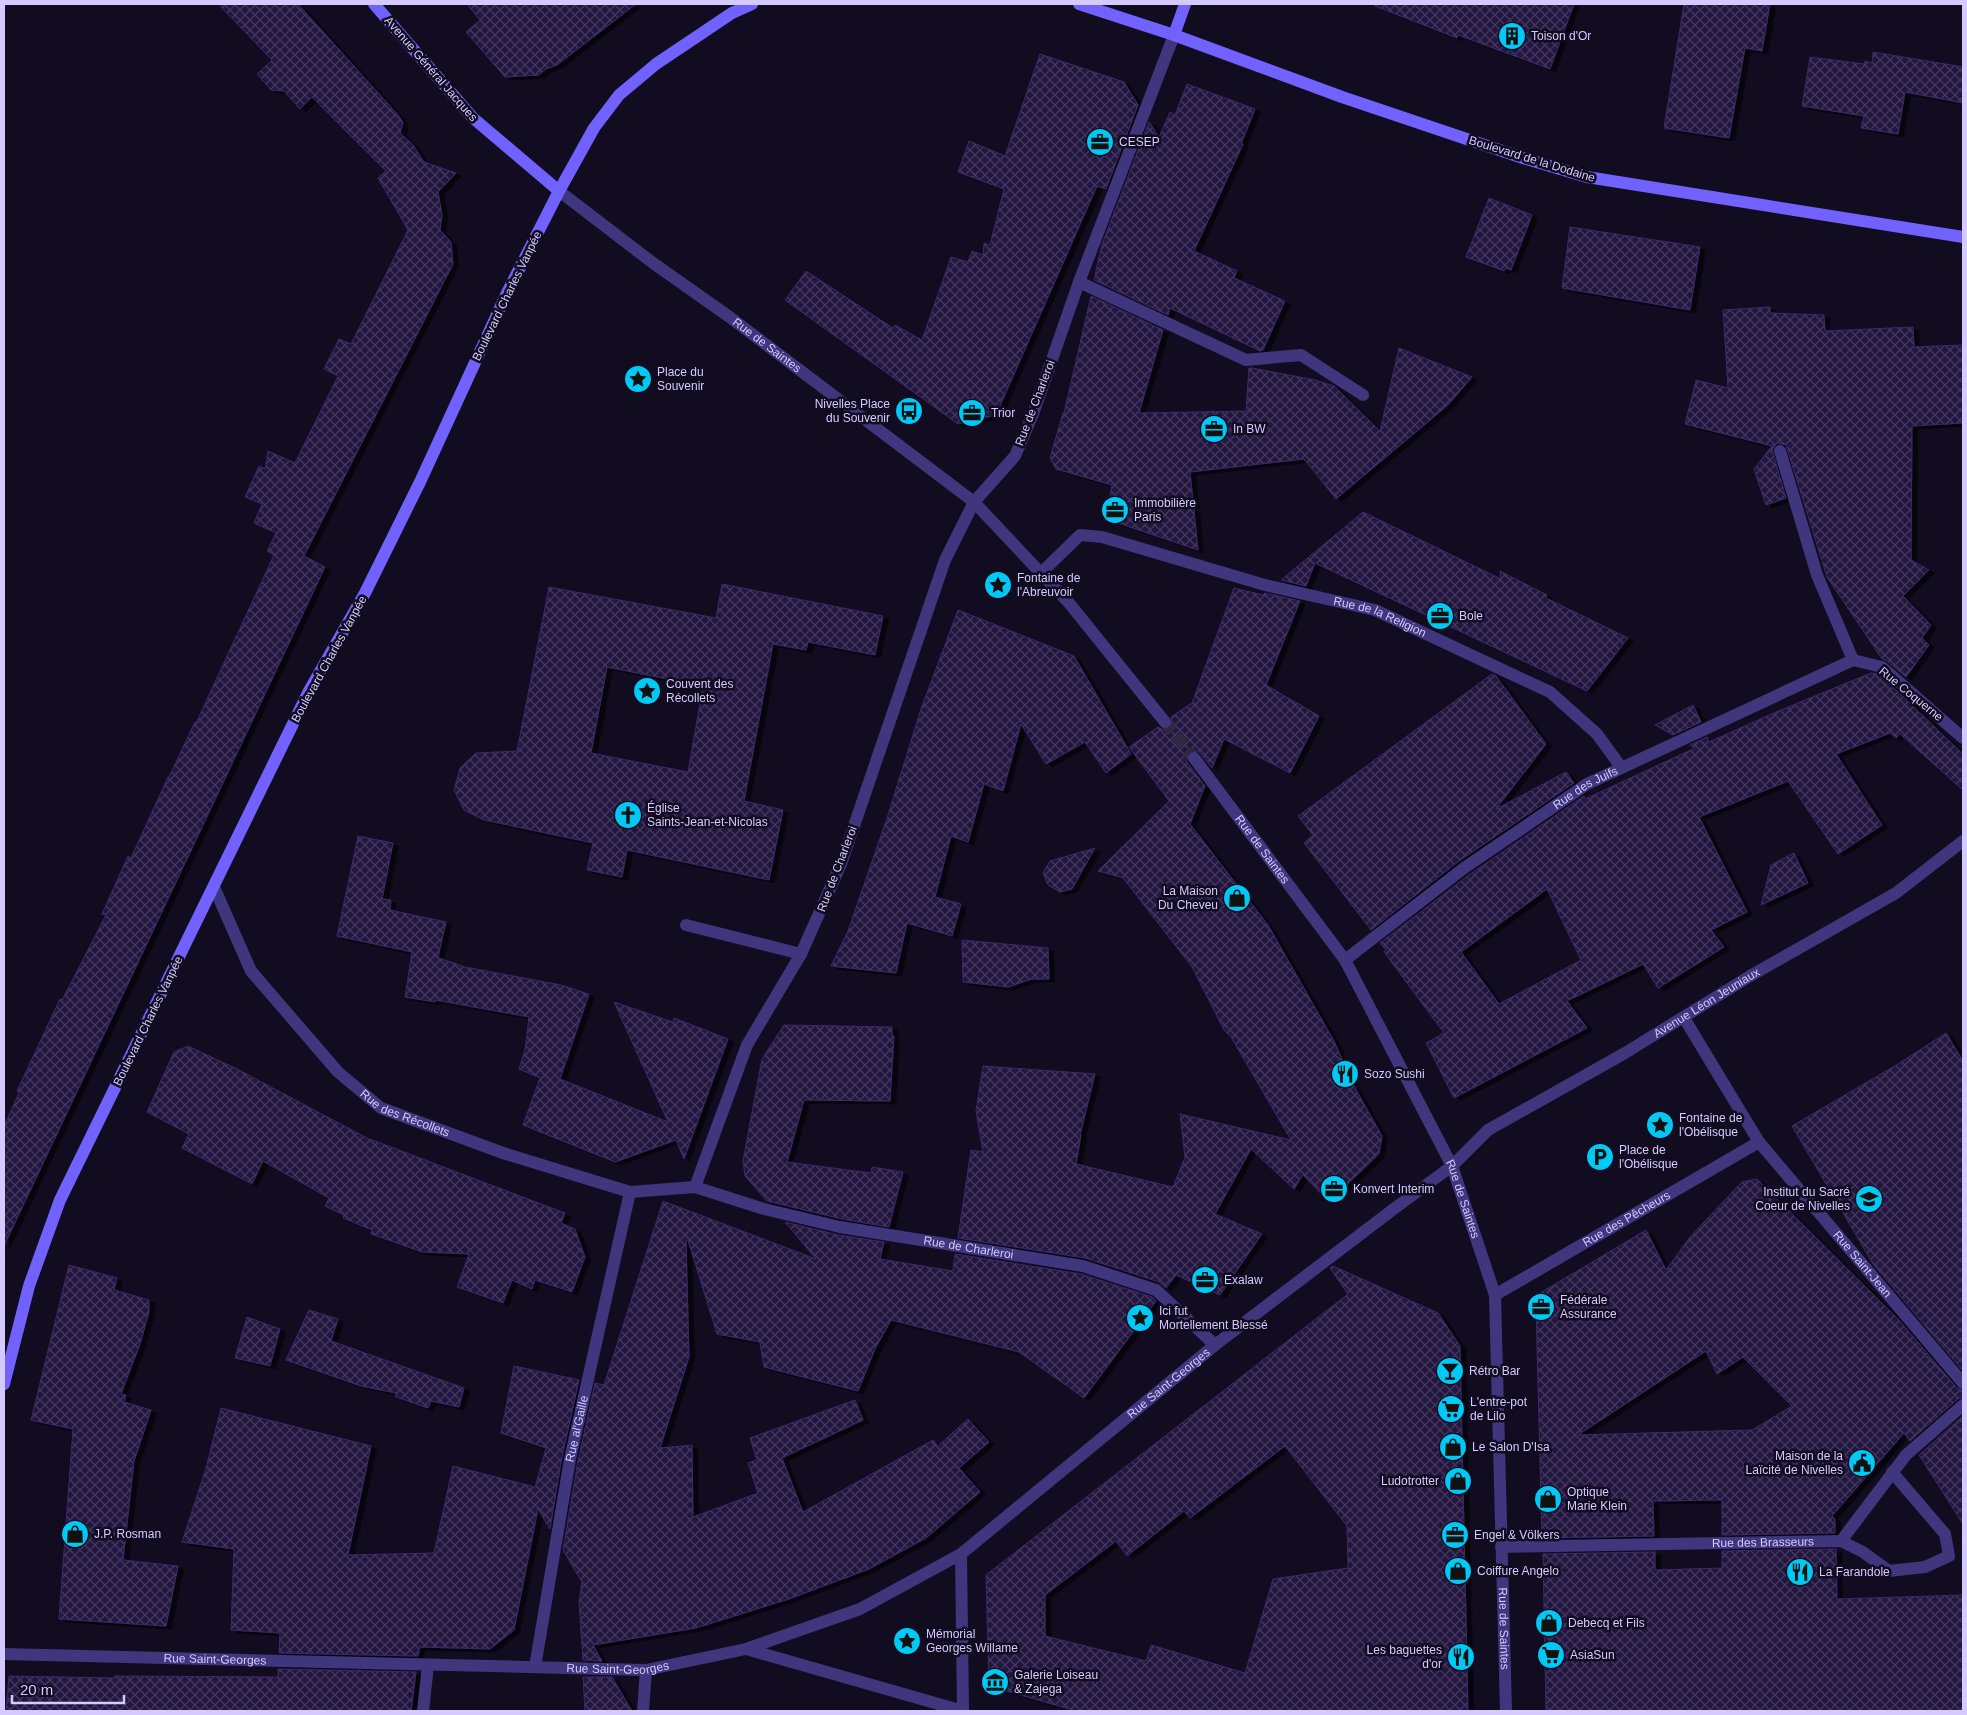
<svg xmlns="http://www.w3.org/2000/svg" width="1967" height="1715" font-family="Arial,sans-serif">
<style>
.building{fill:url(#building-cross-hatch);stroke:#3c296c;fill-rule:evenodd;filter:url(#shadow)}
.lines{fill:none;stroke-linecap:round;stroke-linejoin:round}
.minor-tunnel{stroke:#2e2841;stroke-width:12;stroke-dasharray:12 6;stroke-linecap:butt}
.service{stroke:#3f367e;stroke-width:12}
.minor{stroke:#3f367e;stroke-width:12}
.secondary{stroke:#7161ff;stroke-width:12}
.labels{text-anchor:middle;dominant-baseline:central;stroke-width:5;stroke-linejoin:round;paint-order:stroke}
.poi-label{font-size:12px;fill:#d4caff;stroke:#110c1f;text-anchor:start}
.street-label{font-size:12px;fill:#d4caff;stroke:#110c1f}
</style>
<defs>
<pattern id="building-cross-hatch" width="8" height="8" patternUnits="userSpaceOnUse" patternTransform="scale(1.25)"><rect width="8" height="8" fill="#231840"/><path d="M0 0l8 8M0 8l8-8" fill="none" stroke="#42385d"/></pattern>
<filter id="shadow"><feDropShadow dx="5.5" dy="3" stdDeviation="0" flood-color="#0009"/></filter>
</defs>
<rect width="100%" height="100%" fill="#110c1f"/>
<g class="building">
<path d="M218,4H298L399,116L403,123L400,133L413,145L424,162L456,173L438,192L442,215L440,230L451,242L453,264L304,556L325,567L4,1246V1126L19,1093L17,1091L60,999L62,1000L106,915L102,914L128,856L131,858L168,777H169L195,722L196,723L274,555L267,551L276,533L254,523L262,504L245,497L259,466L265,469L268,451L295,463L338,376L324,369L339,339L351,344L408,230L378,178L386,171L312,97L300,109L284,91L271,90L257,74L272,60Z"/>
<path d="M467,4H636L557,65L546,69L539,75L505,77L466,32L480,20Z"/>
<path d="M1375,4H1574L1550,69L1458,35L1457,38L1375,6Z"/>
<path d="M1684,4H1770L1762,51L1745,48L1729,138L1664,128Z"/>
<path d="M1873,52L1963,67V103L1905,92L1898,134L1861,128L1864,116L1802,106L1810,57L1864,64L1865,61L1872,63Z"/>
<path d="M1040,54L1124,82L1138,105L1106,189L1097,186L996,415L958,424L785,300L806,271L893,328L895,325L922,340L951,257L968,262L972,251L983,255L984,243L990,245L1004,189L958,172L969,141L1005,156Z"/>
<path d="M1187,84L1255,109L1241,144H1243L1194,251L1237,271L1234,278L1285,301L1263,350L1260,351L1170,308L1168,315L1094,280L1102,244L1149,122L1159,137L1170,112L1175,115Z"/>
<path d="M1489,198L1532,215L1511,270L1506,268L1504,271L1466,257Z"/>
<path d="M1570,227L1700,247L1690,310L1562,288Z"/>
<path d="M1091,296L1163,330L1139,413L1246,411L1249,368H1252L1315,380L1334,386L1380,431L1399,348L1472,377L1448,405L1336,499L1304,459L1190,472L1198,550L1106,519L1112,485L1056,469L1050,458L1063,413H1064Z"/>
<path d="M1770,307V313L1824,315L1825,331L1913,327L1914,347L1963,345V423L1912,426L1911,560L1929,570L1903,596L1931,625L1922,638L1929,645L1906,677L1887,661L1882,659L1827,577L1786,445L1777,443L1772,450L1786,498L1766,505L1754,469L1772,446L1685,424L1696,380L1728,388L1723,310Z"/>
<path d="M1363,512L1501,579L1500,571L1547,595L1546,598L1628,638L1587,691L1315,563L1306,586L1281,580Z"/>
<path d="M722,584L883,616L875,655L808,642L806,650L773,644L744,801L783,810L769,880L627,850L622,877L587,870L593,843L484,820L464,810L454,790L460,768L476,753L517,751L549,587L716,618ZM607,667L703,686L688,772L591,753Z"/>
<path d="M1234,588L1263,595L1265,593L1300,601L1266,685L1319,716L1290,773L1224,739L1212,768L1198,751L1189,752L1186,755L1187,762L1205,786L1190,824L1268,925L1334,1041L1355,1088L1382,1136L1379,1154L1329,1202L1303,1175L1294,1189L1251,1149L1215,1214L1262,1234L1220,1295L1176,1275L1166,1288L1159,1282L1085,1258L958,1238L971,1150L983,1152L976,1111L983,1066L1095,1074L1080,1135H1081L1076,1164L1173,1187L1185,1157L1180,1114L1291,1140L1231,1037L1224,1030L1192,967L1123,878L1098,871L1169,801L1129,747L1158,727L1163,730L1170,729L1173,724L1171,717L1192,703Z"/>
<path d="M958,610L1074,656L1131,754L1106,773L1085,742L1046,764L1021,724L1003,791L984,784L968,842L951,836L935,897L961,904L952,936L907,923L896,973L831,966L848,931L887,818L921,709Z"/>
<path d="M1871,673L1878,674L1896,690L1963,754V790L1900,734L1896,738L1890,733L1836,754L1882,825L1838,854L1788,781L1699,817L1747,912L1711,930L1724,947L1658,988L1643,964L1567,1001L1587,1028L1454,1098L1426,1043L1444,1033L1384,952L1386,950L1380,943L1469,875L1584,796L1585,799L1695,748L1690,745L1707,737L1709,742L1776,712ZM1547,889L1581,960L1499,1004L1461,952Z"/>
<path d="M1492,674L1496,676L1546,744L1496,809L1566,772L1574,783L1459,861L1371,930L1304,843L1313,835L1298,816Z"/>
<path d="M1693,705L1701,722L1673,735L1655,725Z"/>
<path d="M358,836L393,843L382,899L391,900L390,910L446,922L438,957L433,956L465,967L561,985L589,994L560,1079L668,1122L614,1002L673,1022L674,1018L728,1039L684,1159L676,1140L615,1162L523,1125L540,1078L519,1069L525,1050L529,1017L435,1000V1002L405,997L412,952L337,936Z"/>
<path d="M1095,848L1072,889L1060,892L1048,885L1043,873L1050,861Z"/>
<path d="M1794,853L1808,883L1761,905L1771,865Z"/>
<path d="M962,940L1048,948L1049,979H1032L1008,987L963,982Z"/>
<path d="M784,1025L892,1027V1036H894L890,1101L804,1100L787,1162L871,1173L872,1167L903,1172L889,1227L842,1219L767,1201L745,1176L743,1161L762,1059Z"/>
<path d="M1946,1033L1963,1061V1371L1873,1264L1792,1126L1898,1064Z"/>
<path d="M188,1046L237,1069L367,1138L565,1213L561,1223L575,1229L585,1257L572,1292L535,1280L532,1289L512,1280L503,1303L457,1287L469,1254L422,1252L371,1234L372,1230L343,1218L344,1215L325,1206L329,1198L263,1161L252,1184L182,1148L189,1134L147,1112L174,1052Z"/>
<path d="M1757,1179L1898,1319L1957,1388L1963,1391V1397L1958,1399L1910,1441L1904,1433L1832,1516L1835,1519V1533L1722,1535V1500L1653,1501L1654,1536L1542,1538L1536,1307V1301L1540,1293L1646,1230L1666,1270L1690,1237L1742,1182ZM1706,1351L1717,1374L1743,1357L1792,1406L1752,1430L1578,1435Z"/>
<path d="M663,1201L816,1259L785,1222L838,1235L884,1242L880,1259L953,1271L955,1254L1081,1274L1152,1297L1156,1301L1084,1398L1019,1352L891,1320L875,1349L858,1391L764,1367L760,1342L717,1334L688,1240L686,1241L689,1357L660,1448L692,1445L693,1517L758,1493L748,1463L757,1460L750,1438L855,1400L863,1420L782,1458L803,1512L933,1440L938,1446L968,1419L989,1442L959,1468L980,1492L926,1538L869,1569L789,1599L696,1628L593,1645L602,1661L583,1660L579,1602L582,1582L563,1550L578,1461L595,1383L604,1385Z"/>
<path d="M69,1265L117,1278L114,1290L149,1300V1312L140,1344L121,1394L126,1395L124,1402L151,1410L134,1461L123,1560L178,1566L166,1626L59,1619L73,1429L31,1420Z"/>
<path d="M1333,1266L1438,1313L1460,1346L1468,1711H1076L989,1686L986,1575L1348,1294L1330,1268ZM1285,1446L1347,1526L1348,1568L1273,1579L1245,1673L1151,1645L1146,1661L1045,1636V1595L1116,1541L1127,1556L1184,1511L1190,1518Z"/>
<path d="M309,1310L338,1319L331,1341L464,1388L459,1407L431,1401L428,1408L396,1397V1393L361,1386L286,1360Z"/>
<path d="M247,1317L280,1329L270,1366L235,1358Z"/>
<path d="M514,1366L579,1380L562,1457L550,1529L538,1509L514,1630L490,1649L420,1647L418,1656L279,1653L280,1633L231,1630L234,1549L182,1542L206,1468L221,1408L371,1446L348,1555L434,1553L453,1466L535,1487L546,1448L501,1433Z"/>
<path d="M1963,1416V1524L1919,1455Z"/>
<path d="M1836,1549L1837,1599L1963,1595V1711H1546L1543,1554L1655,1552V1570L1722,1568V1551Z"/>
<path d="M278,1669L416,1672L411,1711H6L9,1676L115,1678V1676L278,1677Z"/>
<path d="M583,1677H612L632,1711H585Z"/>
</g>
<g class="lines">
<path class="minor-tunnel" d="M1165,722L1194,758"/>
<g class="service">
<path d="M1079,282L1246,360L1301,355L1363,395"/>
<path d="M1780,451L1817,575L1853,660"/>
<path d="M686,925L801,954"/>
</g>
<g class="minor">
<path id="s1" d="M1174,35L1079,282L1033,414L1015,456L974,502L945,560L841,864L801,954L747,1045L695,1187L764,1209L840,1227L1083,1266L1156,1290L1215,1345"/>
<path id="s2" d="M559,191L653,263L731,318L974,502L1069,603L1165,722"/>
<path id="s3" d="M1041,573L1080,535L1102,537L1265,585L1375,610L1550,692L1597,734L1621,767"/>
<path id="s4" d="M1194,758L1345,960L1452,1166L1495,1295L1506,1711"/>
<path id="s5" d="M214,887L251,971L338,1072L381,1108L503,1153L630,1192L695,1187"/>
<path id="s6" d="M1345,960L1464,868L1587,784L1853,660L1882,667L1963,738"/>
<path id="s7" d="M1684,1018L1759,1142L1963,1383"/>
<path id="s8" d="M1495,1295L1759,1142"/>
<path d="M1841,1541L1906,1455L1963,1405"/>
<path id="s9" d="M1501,1547L1841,1541L1863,1552L1889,1571L1925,1567L1949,1556L1945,1534L1892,1472"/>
<path d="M961,1554L963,1711"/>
<path d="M746,1649L963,1711"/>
<path id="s10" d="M4,1654L646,1670L746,1649L860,1609L961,1554L1215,1345L1395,1208L1452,1166L1488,1130L1625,1053L1750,976L1896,893L1963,841"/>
<path id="s11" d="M535,1667L570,1459L630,1192"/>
<path d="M423,1711L428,1665"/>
<path d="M643,1711L646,1670"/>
</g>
<g class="secondary">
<path d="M374,4L473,118L559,191"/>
<path d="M1079,4L1174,35L1342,97L1523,158L1587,177L1963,237"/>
<path d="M1174,35L1185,4"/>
<path d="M4,1384L29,1286L60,1200L309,691L365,593L420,482L507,293L559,191L594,128L619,95L656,64L732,13L752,4"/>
</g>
</g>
<defs>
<g id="building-disc" transform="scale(1.4375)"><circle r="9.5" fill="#00c9f5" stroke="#110c1f"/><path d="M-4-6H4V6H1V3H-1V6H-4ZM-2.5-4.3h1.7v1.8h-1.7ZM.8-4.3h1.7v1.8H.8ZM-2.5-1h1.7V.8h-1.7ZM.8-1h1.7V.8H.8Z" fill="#111"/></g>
<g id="office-disc" transform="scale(1.4375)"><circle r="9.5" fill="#00c9f5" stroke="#110c1f"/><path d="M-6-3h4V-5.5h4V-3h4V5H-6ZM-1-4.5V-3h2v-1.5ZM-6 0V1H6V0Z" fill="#111"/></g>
<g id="sight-disc" transform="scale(1.4375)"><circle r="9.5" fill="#00c9f5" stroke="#110c1f"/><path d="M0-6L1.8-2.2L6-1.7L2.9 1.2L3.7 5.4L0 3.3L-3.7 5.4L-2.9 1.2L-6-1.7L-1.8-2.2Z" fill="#111"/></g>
<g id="bus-disc" transform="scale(1.4375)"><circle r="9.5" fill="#00c9f5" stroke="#110c1f"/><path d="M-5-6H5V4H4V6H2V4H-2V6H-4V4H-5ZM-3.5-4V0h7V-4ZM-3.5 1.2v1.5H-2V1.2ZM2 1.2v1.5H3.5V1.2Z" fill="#111"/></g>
<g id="church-disc" transform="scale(1.4375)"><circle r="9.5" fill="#00c9f5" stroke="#110c1f"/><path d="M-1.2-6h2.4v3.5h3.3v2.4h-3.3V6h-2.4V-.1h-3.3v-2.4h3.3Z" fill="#111"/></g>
<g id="shop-disc" transform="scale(1.4375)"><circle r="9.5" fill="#00c9f5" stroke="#110c1f"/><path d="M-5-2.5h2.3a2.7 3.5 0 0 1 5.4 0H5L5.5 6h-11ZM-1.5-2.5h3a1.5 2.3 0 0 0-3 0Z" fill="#111"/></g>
<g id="restaurant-disc" transform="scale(1.4375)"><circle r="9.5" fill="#00c9f5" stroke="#110c1f"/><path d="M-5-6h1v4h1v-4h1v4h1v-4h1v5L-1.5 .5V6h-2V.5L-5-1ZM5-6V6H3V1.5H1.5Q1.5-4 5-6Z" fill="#111"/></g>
<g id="parking-disc" transform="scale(1.4375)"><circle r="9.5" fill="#00c9f5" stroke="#110c1f"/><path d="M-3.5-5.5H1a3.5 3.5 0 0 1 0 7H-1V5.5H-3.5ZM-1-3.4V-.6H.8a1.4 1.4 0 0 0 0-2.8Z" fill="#111"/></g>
<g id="school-disc" transform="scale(1.4375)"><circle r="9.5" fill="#00c9f5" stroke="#110c1f"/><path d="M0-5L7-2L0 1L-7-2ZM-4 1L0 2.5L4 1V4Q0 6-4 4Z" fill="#111"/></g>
<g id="bar-disc" transform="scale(1.4375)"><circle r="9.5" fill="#00c9f5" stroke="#110c1f"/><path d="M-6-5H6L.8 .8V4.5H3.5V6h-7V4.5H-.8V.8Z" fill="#111"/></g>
<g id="supermarket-disc" transform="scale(1.4375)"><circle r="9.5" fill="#00c9f5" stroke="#110c1f"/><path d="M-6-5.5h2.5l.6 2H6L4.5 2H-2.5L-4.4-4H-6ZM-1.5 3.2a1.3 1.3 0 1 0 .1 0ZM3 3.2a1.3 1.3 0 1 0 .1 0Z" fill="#111"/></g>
<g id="civic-disc" transform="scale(1.4375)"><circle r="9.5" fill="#00c9f5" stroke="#110c1f"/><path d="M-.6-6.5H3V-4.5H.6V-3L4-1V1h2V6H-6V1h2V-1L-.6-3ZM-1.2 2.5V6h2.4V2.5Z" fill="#111"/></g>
<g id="museum-disc" transform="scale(1.4375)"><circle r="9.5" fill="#00c9f5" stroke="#110c1f"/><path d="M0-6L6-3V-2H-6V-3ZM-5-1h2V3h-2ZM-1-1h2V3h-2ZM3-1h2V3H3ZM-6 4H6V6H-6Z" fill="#111"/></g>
</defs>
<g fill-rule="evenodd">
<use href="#building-disc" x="1512" y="36"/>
<use href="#office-disc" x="1100" y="142"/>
<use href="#sight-disc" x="638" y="379"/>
<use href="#bus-disc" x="909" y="411"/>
<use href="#office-disc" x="972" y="413"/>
<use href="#office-disc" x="1214" y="429"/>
<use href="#office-disc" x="1115" y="510"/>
<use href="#sight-disc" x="998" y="585"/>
<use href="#office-disc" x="1440" y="616"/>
<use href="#sight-disc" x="647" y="691"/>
<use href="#church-disc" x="628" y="815"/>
<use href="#shop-disc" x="1237" y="898"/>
<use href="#restaurant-disc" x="1345" y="1074"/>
<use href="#sight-disc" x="1660" y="1125"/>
<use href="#parking-disc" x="1600" y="1157"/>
<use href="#office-disc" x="1334" y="1189"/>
<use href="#school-disc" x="1869" y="1199"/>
<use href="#office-disc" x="1205" y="1280"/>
<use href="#office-disc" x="1541" y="1307"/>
<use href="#sight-disc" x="1140" y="1318"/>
<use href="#bar-disc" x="1450" y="1371"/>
<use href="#supermarket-disc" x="1451" y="1409"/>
<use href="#shop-disc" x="1453" y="1447"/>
<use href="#civic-disc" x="1862" y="1463"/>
<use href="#shop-disc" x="1458" y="1481"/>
<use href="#shop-disc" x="1548" y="1499"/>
<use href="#shop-disc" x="75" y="1534"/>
<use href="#office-disc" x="1455" y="1535"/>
<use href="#shop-disc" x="1458" y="1571"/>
<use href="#restaurant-disc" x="1800" y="1572"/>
<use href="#shop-disc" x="1549" y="1623"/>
<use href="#sight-disc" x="907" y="1641"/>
<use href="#supermarket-disc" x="1551" y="1655"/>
<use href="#restaurant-disc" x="1461" y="1657"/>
<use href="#museum-disc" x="995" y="1682"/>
</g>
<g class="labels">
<g class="poi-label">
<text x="1531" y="36">Toison d'Or</text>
<text x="1119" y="142">CESEP</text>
<text x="657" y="372">Place du<tspan x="657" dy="14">Souvenir</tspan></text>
<text x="890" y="404" text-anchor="end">Nivelles Place<tspan x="890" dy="14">du Souvenir</tspan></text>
<text x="991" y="413">Trior</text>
<text x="1233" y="429">In BW</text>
<text x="1134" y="503">Immobilière<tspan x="1134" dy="14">Paris</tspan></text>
<text x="1017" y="578">Fontaine de<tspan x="1017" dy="14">l'Abreuvoir</tspan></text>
<text x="1459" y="616">Bole</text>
<text x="666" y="684">Couvent des<tspan x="666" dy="14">Récollets</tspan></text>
<text x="647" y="808">Église<tspan x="647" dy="14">Saints-Jean-et-Nicolas</tspan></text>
<text x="1218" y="891" text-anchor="end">La Maison<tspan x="1218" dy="14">Du Cheveu</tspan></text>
<text x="1364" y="1074">Sozo Sushi</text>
<text x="1679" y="1118">Fontaine de<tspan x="1679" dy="14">l'Obélisque</tspan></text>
<text x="1619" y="1150">Place de<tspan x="1619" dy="14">l'Obélisque</tspan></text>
<text x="1353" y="1189">Konvert Interim</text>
<text x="1850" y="1192" text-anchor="end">Institut du Sacré<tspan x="1850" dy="14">Coeur de Nivelles</tspan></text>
<text x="1224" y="1280">Exalaw</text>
<text x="1560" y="1300">Fédérale<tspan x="1560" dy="14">Assurance</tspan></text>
<text x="1159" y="1311">Ici fut<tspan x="1159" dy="14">Mortellement Blessé</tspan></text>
<text x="1469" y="1371">Rétro Bar</text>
<text x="1470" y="1402">L'entre-pot<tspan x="1470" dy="14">de Lilo</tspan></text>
<text x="1472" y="1447">Le Salon D'Isa</text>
<text x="1843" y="1456" text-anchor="end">Maison de la<tspan x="1843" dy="14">Laïcité de Nivelles</tspan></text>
<text x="1439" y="1481" text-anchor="end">Ludotrotter</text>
<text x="1567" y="1492">Optique<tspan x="1567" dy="14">Marie Klein</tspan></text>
<text x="94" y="1534">J.P. Rosman</text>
<text x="1474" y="1535">Engel &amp; Völkers</text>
<text x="1477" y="1571">Coiffure Angelo</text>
<text x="1819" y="1572">La Farandole</text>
<text x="1568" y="1623">Debecq et Fils</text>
<text x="926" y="1634">Mémorial<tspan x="926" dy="14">Georges Willame</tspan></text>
<text x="1442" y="1650" text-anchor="end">Les baguettes<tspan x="1442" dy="14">d'or</tspan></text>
<text x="1570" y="1655">AsiaSun</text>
<text x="1014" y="1675">Galerie Loiseau<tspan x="1014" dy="14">&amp; Zajega</tspan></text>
</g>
<g class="street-label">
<text transform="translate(431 69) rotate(49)">Avenue Général Jacques</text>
<text transform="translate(1532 159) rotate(17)">Boulevard de la Dodaine</text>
<text transform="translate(507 296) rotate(-64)">Boulevard Charles Vanpée</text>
<text stroke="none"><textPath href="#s2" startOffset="259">Rue de Saintes</textPath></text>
<text transform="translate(1035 403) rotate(-69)">Rue de Charleroi</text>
<text stroke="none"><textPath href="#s3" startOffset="366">Rue de la Religion</textPath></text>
<text transform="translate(329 659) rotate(-61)">Boulevard Charles Vanpée</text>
<text transform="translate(1911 694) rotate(39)">Rue Coquerne</text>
<text stroke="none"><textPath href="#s6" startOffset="296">Rue des Juifs</textPath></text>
<text stroke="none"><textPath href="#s4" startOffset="114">Rue de Saintes</textPath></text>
<text transform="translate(837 869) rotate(-69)">Rue de Charleroi</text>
<text stroke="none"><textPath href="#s10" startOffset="1910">Avenue Léon Jeuniaux</textPath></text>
<text transform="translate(148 1021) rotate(-64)">Boulevard Charles Vanpée</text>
<text stroke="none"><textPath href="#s5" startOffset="305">Rue des Récollets</textPath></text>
<text stroke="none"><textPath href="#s4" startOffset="519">Rue de Saintes</textPath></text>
<text stroke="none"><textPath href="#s8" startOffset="152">Rue des Pêcheurs</textPath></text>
<text stroke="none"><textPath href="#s1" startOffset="1534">Rue de Charleroi</textPath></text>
<text stroke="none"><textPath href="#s7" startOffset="305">Rue Saint-Jean</textPath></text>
<text stroke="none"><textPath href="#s10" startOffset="1249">Rue Saint-Georges</textPath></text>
<text stroke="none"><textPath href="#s11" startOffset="242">Rue al'Gaille</textPath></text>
<text stroke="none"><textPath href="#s9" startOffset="262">Rue des Brasseurs</textPath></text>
<text stroke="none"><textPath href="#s4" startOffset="954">Rue de Saintes</textPath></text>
<text stroke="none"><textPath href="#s10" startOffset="211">Rue Saint-Georges</textPath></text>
<text stroke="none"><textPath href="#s10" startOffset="614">Rue Saint-Georges</textPath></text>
</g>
</g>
<rect width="1967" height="1715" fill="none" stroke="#d4caff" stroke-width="10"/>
<path d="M12 1695v8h112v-8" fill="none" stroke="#d4caff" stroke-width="2.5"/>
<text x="20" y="1695" font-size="15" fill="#d4caff" stroke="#110c1f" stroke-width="4" paint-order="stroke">20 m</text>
</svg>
